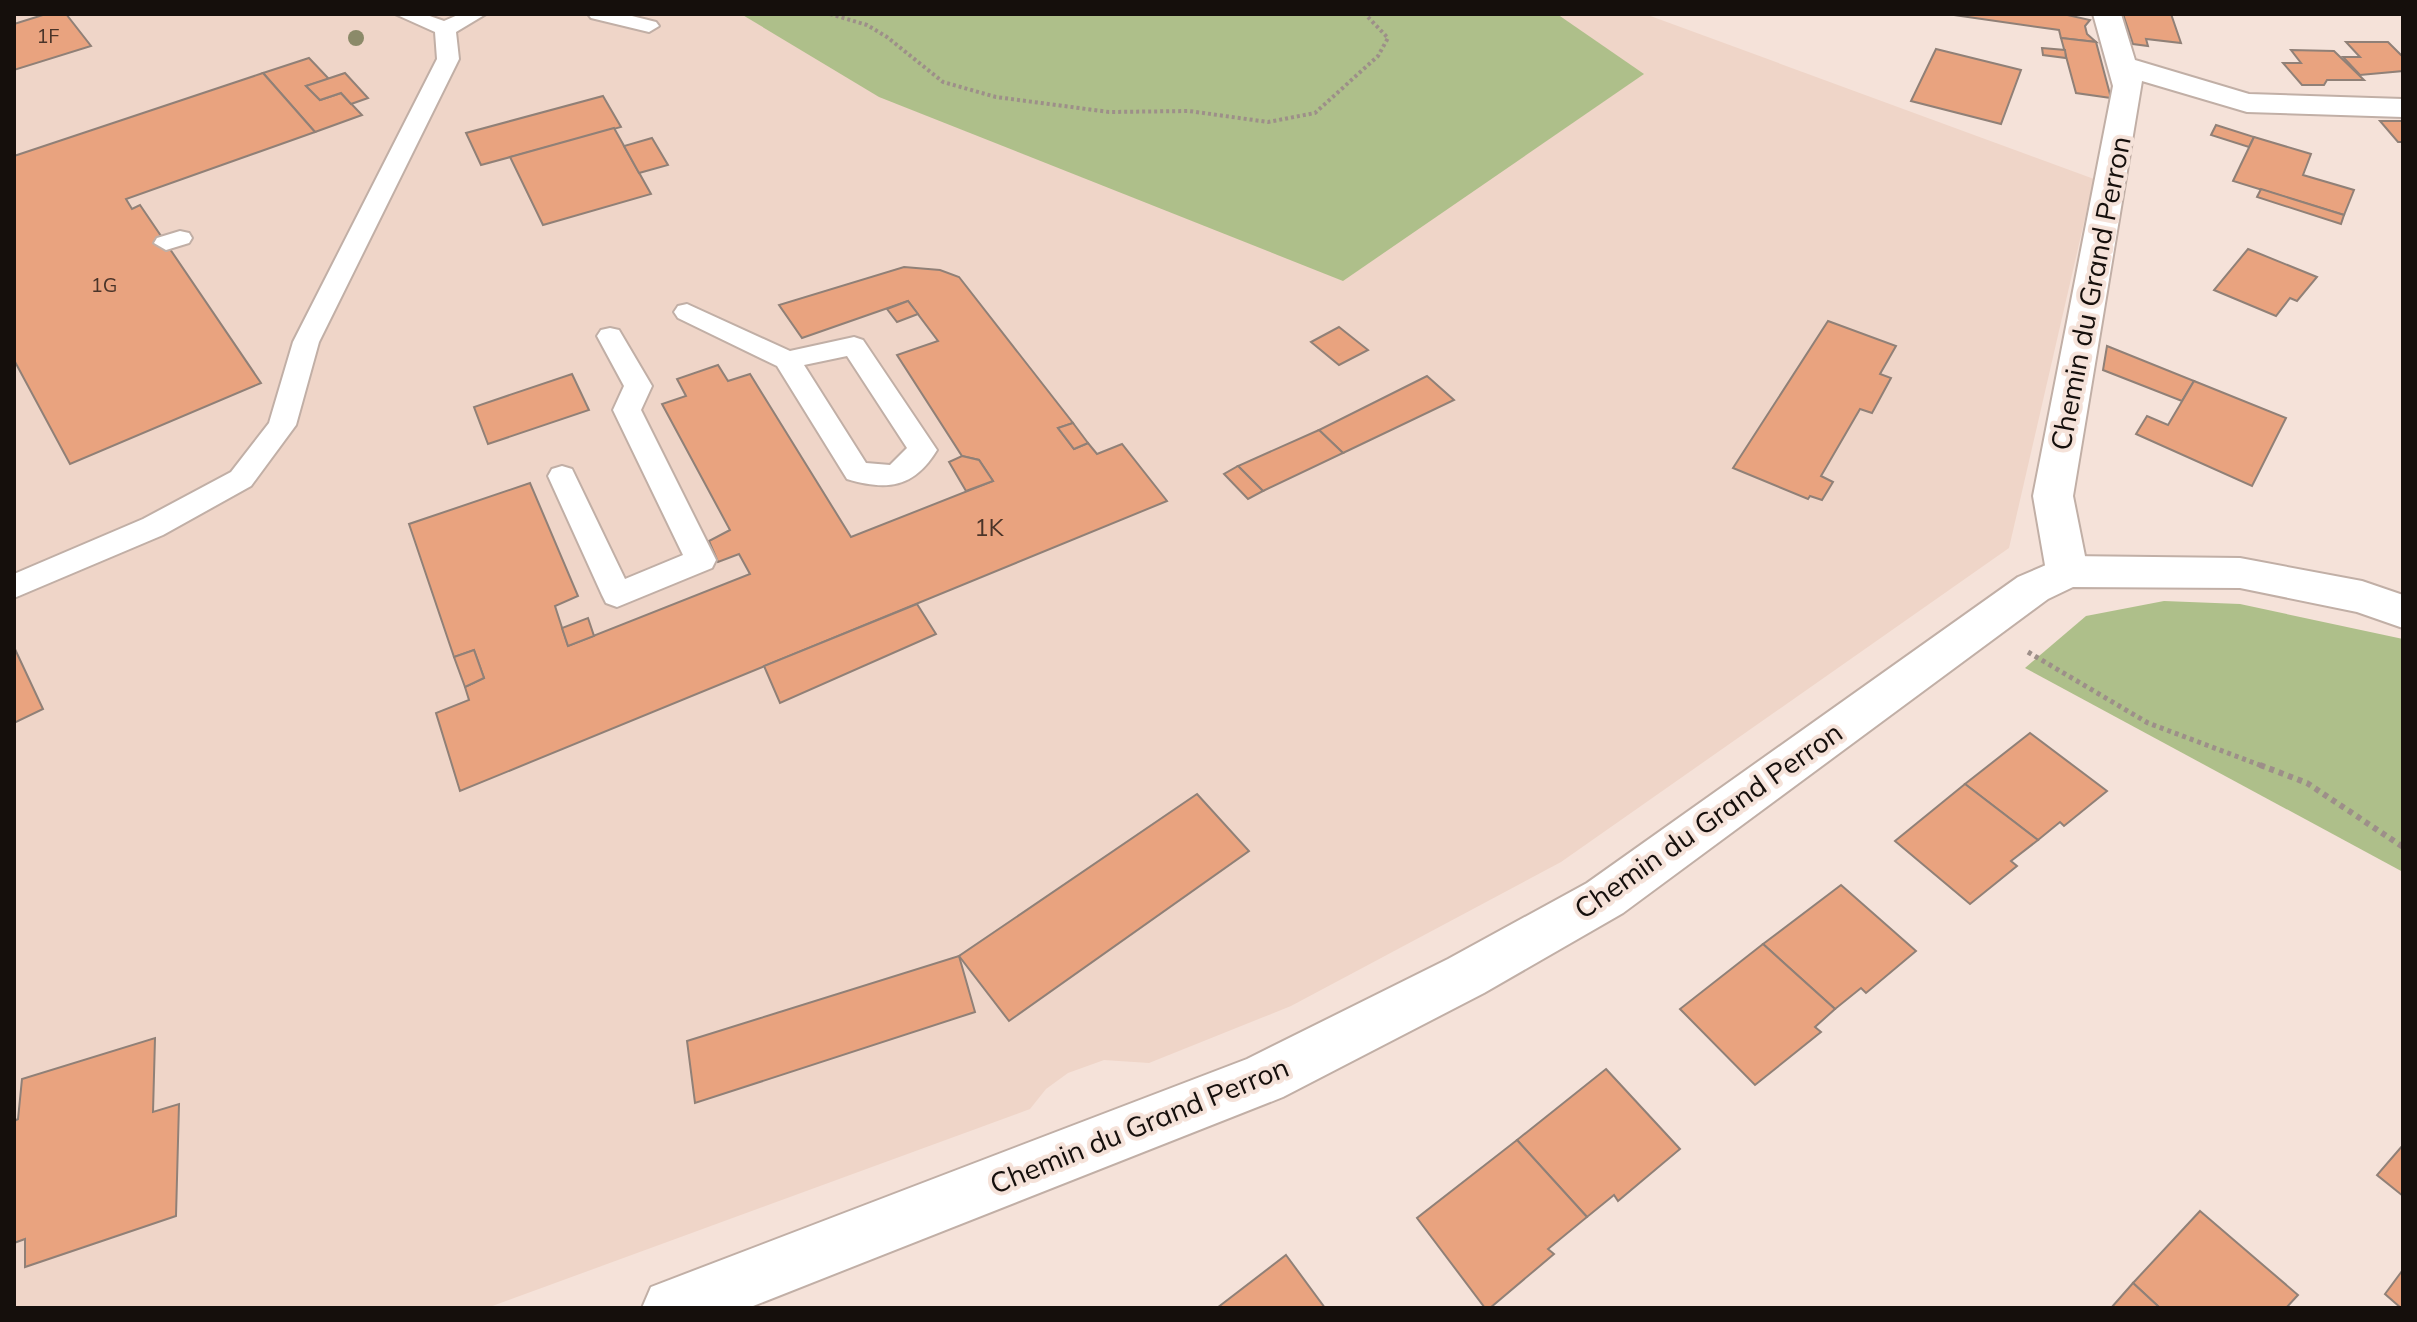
<svg xmlns="http://www.w3.org/2000/svg" width="2417" height="1322" font-family="Mulish,sans-serif">
<style>
.built{fill:#efd5c8}
.green{fill:#aebf8a}
.building{fill:#e9a37f;stroke:#908077;stroke-width:2}
.lines{fill:none;stroke-linecap:round;stroke-linejoin:round}
.lane-casing{stroke:#c1afa6;stroke-width:4}
.street-casing{stroke:#c1afa6;stroke-width:4}
.secondary-casing{stroke:#c1afa6;stroke-width:4}
.path-far2{stroke:#9d8f89;stroke-width:4;stroke-dasharray:3 3;stroke-linecap:butt}
.path-far1{stroke:#9d8f89;stroke-width:5;stroke-dasharray:4 4;stroke-linecap:butt}
.path{stroke:#9d8f89;stroke-width:6;stroke-dasharray:5 5;stroke-linecap:butt}
.lane{fill:#fff;fill-rule:evenodd}
.street{fill:#fff;fill-rule:evenodd}
.secondary{fill:#fff;fill-rule:evenodd}
.tree{fill:#8b8a69}
.labels{text-anchor:middle;dominant-baseline:central;stroke-width:8;stroke-linejoin:round;paint-order:stroke}
.far-number-label{font-size:20px;fill:#4a3429}
.number-label{font-size:24px;fill:#4a3429}
.street-label{font-size:28px;fill:#150f0c;stroke:#f5e2d9}
</style>
<rect width="100%" height="100%" fill="#f5e2d9"/>
<path class="built" d="M14,14H1645L2094,179L2009,548L1561,862L1291,1006L1149,1063L1104,1060L1068,1073L1046,1089L1030,1109L487,1308H14Z"/>
<g class="green">
<path d="M741,14H1557L1644,74L1343,281L879,97Z"/>
<path d="M2164,601L2240,604L2403,639V872L2025,668L2086,616Z"/>
</g>
<g class="building">
<path d="M46,14H66L91,46L14,70V24Z"/>
<path d="M1947,14H2063L2090,20L2085,26L2087,34L2096,42L2061,38L2059,30Z"/>
<path d="M2123,14H2171L2181,43L2146,39L2148,46L2133,44Z"/>
<path d="M2061,38L2096,42L2111,98L2076,93Z"/>
<path d="M2346,42H2388L2403,57V71L2360,75L2343,57H2360Z"/>
<path d="M2042,48L2065,50L2066,58L2043,55Z"/>
<path d="M1936,49L2021,70L2001,124L1911,101Z"/>
<path d="M2291,50L2334,51L2364,80H2327L2324,85H2302L2283,63H2301Z"/>
<path d="M309,58L329,79L306,86L320,100L341,93L362,115L315,132L263,73Z"/>
<path d="M263,73L315,132L126,199L132,209L140,205L261,383L70,464L14,360V156Z"/>
<path d="M345,73L368,98L351,104L341,93L320,100L306,86Z"/>
<path d="M603,96L621,127L481,165L466,133Z"/>
<path d="M2380,121H2403V142H2398Z"/>
<path d="M2216,125L2254,137L2249,147L2211,135Z"/>
<path d="M614,128L651,194L543,225L510,157Z"/>
<path d="M2254,137L2311,154L2303,175L2354,190L2344,215L2233,181Z"/>
<path d="M652,138L668,165L639,173L624,146Z"/>
<path d="M2261,189L2344,215L2341,224L2257,197Z"/>
<path d="M2248,249L2317,277L2297,301L2290,298L2276,316L2214,290Z"/>
<path d="M904,267L940,270L959,277L1073,423L1058,428L1074,449L1088,443L1097,454L1122,444L1167,501L460,791L436,713L469,700L465,687L484,678L474,650L454,657L409,524L530,483L578,596L555,606L568,646L750,574L739,554L718,562L709,541L730,530L662,404L686,396L677,379L718,365L728,381L750,374L851,537L993,481L979,460L962,456L897,355L938,341L908,301L802,338L779,305Z"/>
<path d="M908,301L918,314L897,322L887,309Z"/>
<path d="M1828,321L1896,346L1880,374L1891,378L1872,413L1860,409L1821,476L1833,482L1822,500L1810,496L1808,499L1733,468Z"/>
<path d="M1339,327L1368,350L1339,365L1311,342Z"/>
<path d="M2107,346L2194,381L2182,401L2103,370Z"/>
<path d="M572,374L589,410L488,444L474,407Z"/>
<path d="M1427,376L1454,400L1343,453L1319,430Z"/>
<path d="M2194,381L2286,418L2252,486L2136,434L2147,416L2168,425Z"/>
<path d="M1073,423L1088,443L1074,449L1058,428Z"/>
<path d="M1319,430L1343,453L1263,491L1238,466Z"/>
<path d="M962,456L979,460L993,481L966,491L949,462Z"/>
<path d="M1238,466L1263,491L1248,499L1224,474Z"/>
<path d="M917,604L936,634L780,703L764,666Z"/>
<path d="M588,618L594,636L568,646L562,628Z"/>
<path d="M14,647L43,709L14,723Z"/>
<path d="M474,650L484,678L465,687L454,657Z"/>
<path d="M2030,733L2107,791L2064,826L2060,822L2038,840L1965,784Z"/>
<path d="M1965,784L2038,840L2011,861L2017,866L1970,904L1895,841Z"/>
<path d="M1197,794L1249,851L1009,1021L959,956Z"/>
<path d="M1841,885L1916,951L1866,993L1861,988L1835,1009L1763,944Z"/>
<path d="M1763,944L1835,1009L1815,1027L1821,1032L1755,1085L1680,1009Z"/>
<path d="M959,956L975,1012L695,1103L687,1041Z"/>
<path d="M155,1038L153,1112L179,1104L176,1216L25,1267V1239L14,1243V1121L18,1119L22,1079Z"/>
<path d="M1606,1069L1680,1149L1618,1201L1614,1195L1587,1217L1517,1140Z"/>
<path d="M1517,1140L1587,1217L1548,1249L1554,1254L1490,1308H1485L1417,1218Z"/>
<path d="M2403,1145V1196L2377,1175Z"/>
<path d="M2200,1211L2298,1295L2286,1308H2160L2133,1283Z"/>
<path d="M1286,1255L1325,1308H1217Z"/>
<path d="M2402,1271L2403,1308H2401L2385,1294Z"/>
<path d="M2133,1283L2160,1308H2111Z"/>
</g>
<g class="lines">
<g class="lane-casing">
<g id="lane">
<path d="M395,14H424L444,21L460,14H486L456,32L459,59L319,342L296,425L251,486L163,535L14,598V574L143,519L231,472L269,423L293,342L437,59L435,32Z"/>
<path d="M588,14H624L656,22L659,26L649,32L591,18Z"/>
<path d="M180,231L189,233L192,238L189,243L166,250L154,243L157,238Z"/>
<path d="M687,304L790,351L854,337L863,340L937,450C914,488 887,491 847,479L777,366L678,318L674,312L678,306ZM847,356L907,448L890,465L866,463L804,365Z"/>
<path d="M610,328L619,330L652,386L641,410L716,560L712,568L617,607L606,603L602,595L548,476L552,469L562,466L572,469L625,579L683,555L613,410L624,386L597,336L601,330Z"/>
</g>
</g>
<g class="street-casing">
<path id="street" d="M2093,14H2121L2135,60L2249,94L2403,99V117L2247,112L2142,81L2073,496L2088,571L2082,582L2067,586L2052,582L2046,571L2033,496L2113,86Z"/>
</g>
<g class="secondary-casing">
<path id="secondary" d="M2067,556L2240,558L2362,581L2403,595V628L2357,612L2240,588L2073,587L2048,599L1623,913L1484,993L1283,1097L748,1308H642L651,1287L1247,1059L1448,959L1587,883L2018,577Z"/>
</g>
<path class="path-far2" d="M830,14L867,25L887,37L943,82L996,97L1109,112L1189,111L1268,122L1315,113L1378,56L1388,38L1365,14"/>
<path class="path-far1" d="M2028,652L2148,723L2265,767"/>
<path class="path" d="M2260,765L2307,783L2403,847"/>
<use href="#lane" class="lane"/>
<use href="#street" class="street"/>
<use href="#secondary" class="secondary"/>
</g>
<circle class="tree" cx="356" cy="38" r="8"/>
<g class="labels">
<g class="far-number-label">
<text x="48" y="35">1F</text>
<text x="104" y="284">1G</text>
</g>
<g class="number-label">
<text x="989" y="527">1K</text>
</g>
<g class="street-label">
<text transform="translate(2090 293) rotate(-79)">Chemin du Grand Perron</text>
<text transform="translate(1708 820) rotate(-35)">Chemin du Grand Perron</text>
<text transform="translate(1139 1125) rotate(-22)">Chemin du Grand Perron</text>
</g>
</g>
<rect width="2417" height="1322" fill="none" stroke="#150f0c" stroke-width="32"/>
</svg>
